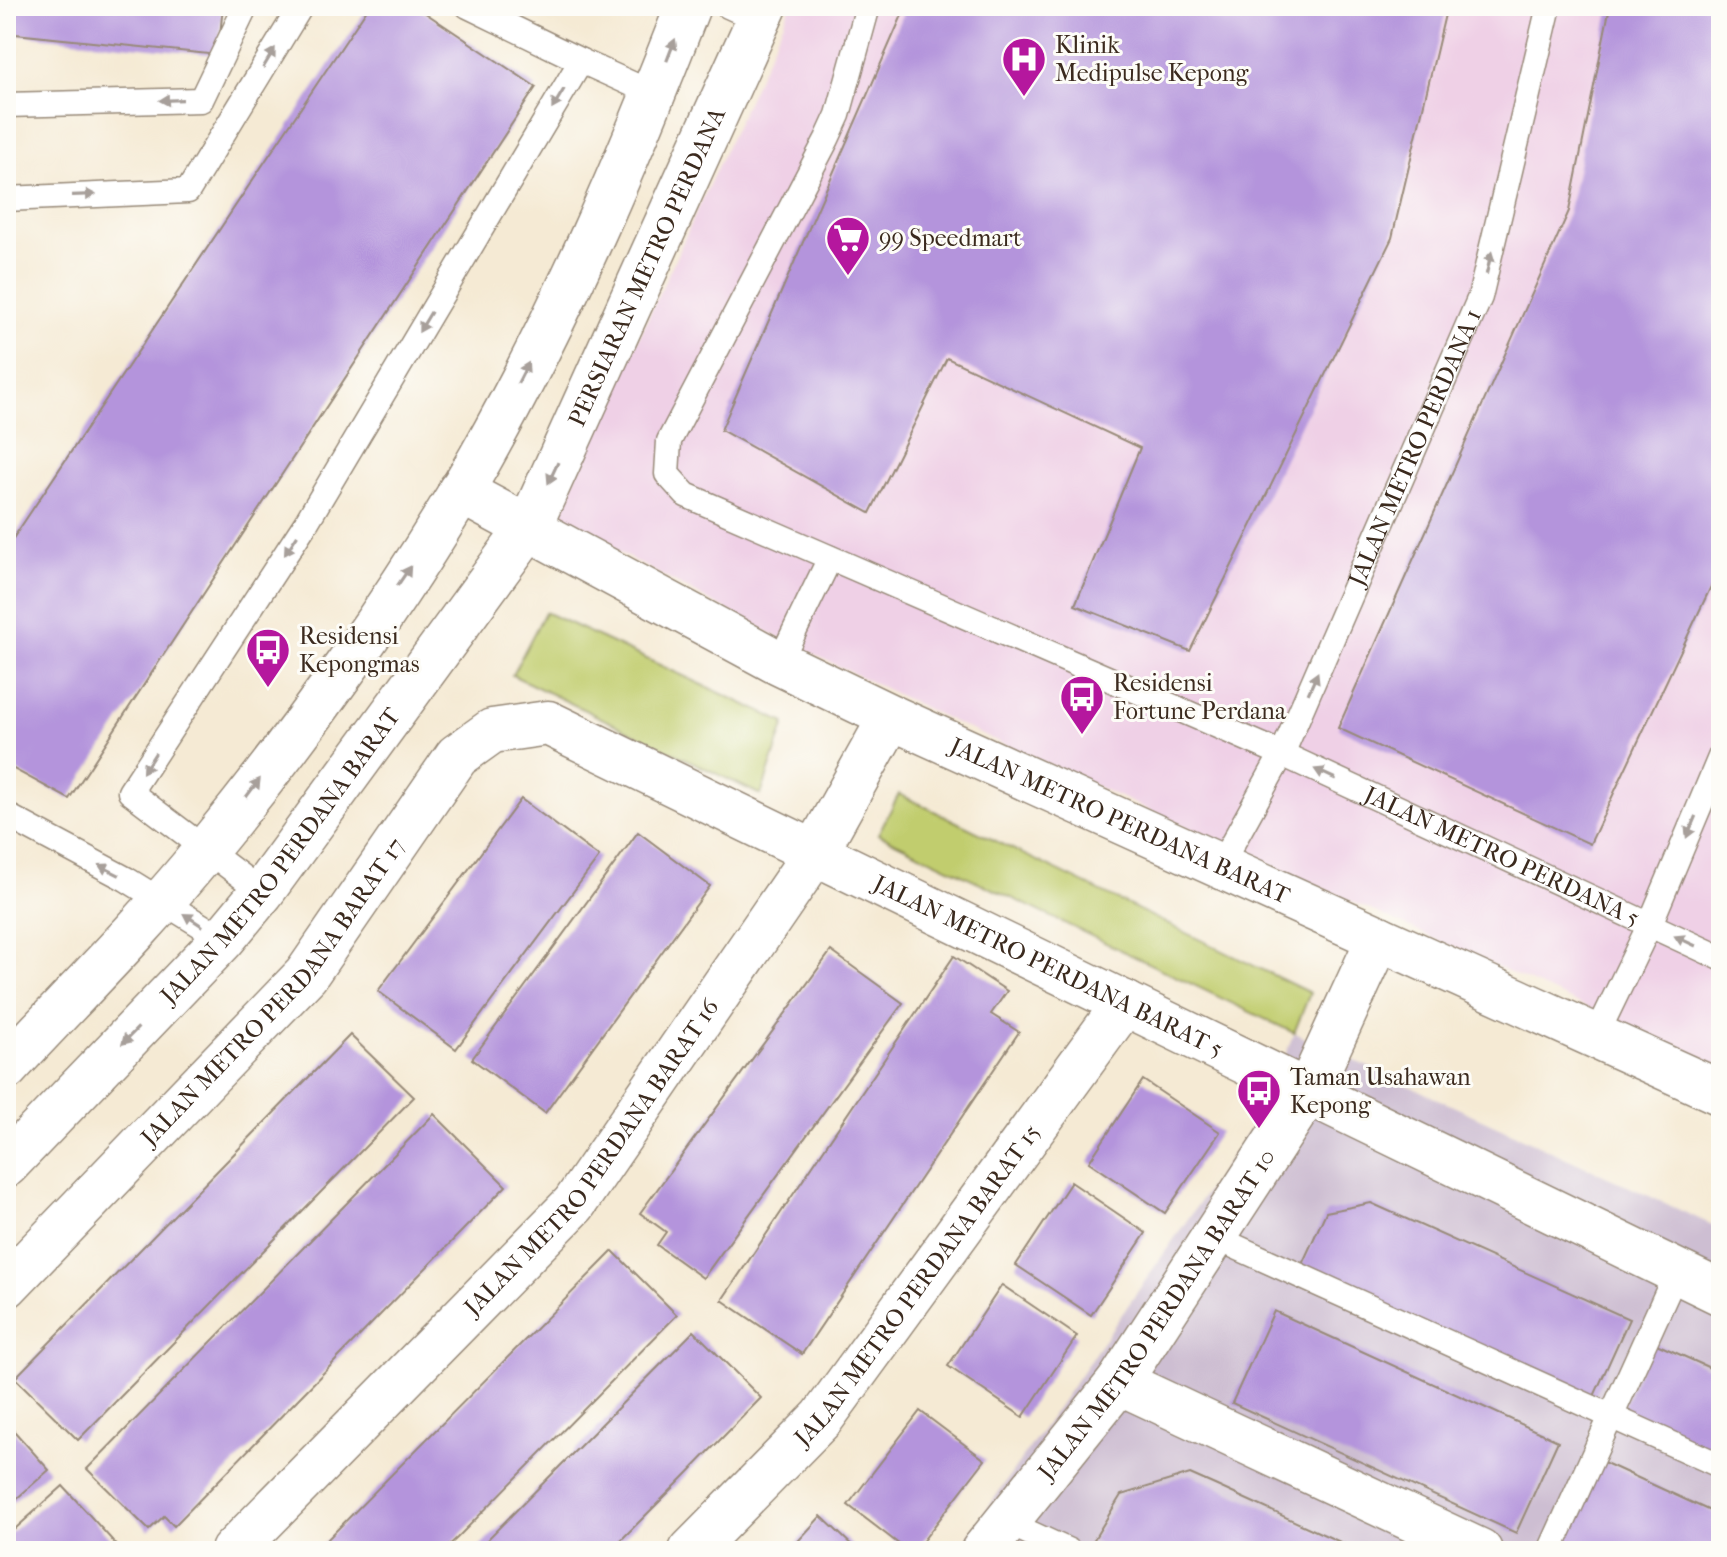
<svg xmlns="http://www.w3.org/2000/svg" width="1727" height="1557" font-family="'IM FELL French Canon',serif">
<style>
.built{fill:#efd0e6}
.industrial{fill:#cdbed2}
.green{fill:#c1cd6e;stroke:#7e7c46;stroke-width:2}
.building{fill:#b494dc}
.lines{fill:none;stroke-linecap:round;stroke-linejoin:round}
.service-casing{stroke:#988a79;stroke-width:27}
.minor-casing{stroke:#988a79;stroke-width:47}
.tertiary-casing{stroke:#988a79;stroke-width:47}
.service{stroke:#fff;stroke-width:24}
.minor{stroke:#fff;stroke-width:44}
.tertiary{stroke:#fff;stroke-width:44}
.oneway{fill:#a79f9a}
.labels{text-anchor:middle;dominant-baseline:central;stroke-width:6;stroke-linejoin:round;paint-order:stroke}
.poi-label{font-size:24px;fill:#3b2a1e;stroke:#fdfcf7;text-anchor:start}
.street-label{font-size:24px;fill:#3b2a1e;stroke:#fdfcf7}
</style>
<rect width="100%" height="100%" fill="#fdfcf7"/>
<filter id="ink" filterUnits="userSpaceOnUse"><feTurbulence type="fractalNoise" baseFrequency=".0125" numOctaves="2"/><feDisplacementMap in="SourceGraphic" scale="16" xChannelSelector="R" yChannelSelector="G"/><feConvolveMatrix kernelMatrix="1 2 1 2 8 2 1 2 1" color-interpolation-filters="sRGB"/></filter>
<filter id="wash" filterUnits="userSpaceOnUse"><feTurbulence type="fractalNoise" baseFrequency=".006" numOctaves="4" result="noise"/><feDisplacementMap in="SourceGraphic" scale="32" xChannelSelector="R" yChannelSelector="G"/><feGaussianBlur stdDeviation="1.8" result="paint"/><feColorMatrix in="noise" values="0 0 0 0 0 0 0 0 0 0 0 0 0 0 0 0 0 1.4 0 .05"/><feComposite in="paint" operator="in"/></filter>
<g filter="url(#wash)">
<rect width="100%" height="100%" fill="#f5ead4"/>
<path class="built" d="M791,6H1721V1068L958,724L768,632L556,519Z"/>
<path class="industrial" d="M1294,1033L1721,1229V1551H958L1264,1109Z"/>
<g class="green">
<path d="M545,612L785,723L761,795L512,675Z"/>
<path d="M899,794L1310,993L1294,1033L878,834Z"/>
</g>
<g id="blocks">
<g class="building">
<path d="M6,6H223L218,55L6,33Z"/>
<path d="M369,6H415L536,87L69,799L6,765V549Z"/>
<path d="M906,6H1447L1392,238L1190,651L1075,605L1140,448L947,358L870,513L721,430Z"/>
<path d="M1610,6H1721V565L1590,844L1338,728L1569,211Z"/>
<path d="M521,799L599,857L456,1049L378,991Z"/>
<path d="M638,832L710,886L545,1113L472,1059Z"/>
<path d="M831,951L903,1003L703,1278L657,1245L666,1232L640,1213Z"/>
<path d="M954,956L1007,991L991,1014L1019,1032L802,1354L722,1300Z"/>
<path d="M350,1035L414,1097L78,1440L15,1378Z"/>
<path d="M1143,1080L1220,1132L1165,1213L1089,1162Z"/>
<path d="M434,1114L506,1186L174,1526L164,1516L149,1530L87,1469Z"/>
<path d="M1071,1182L1146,1233L1091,1315L1016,1265Z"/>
<path d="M1371,1203L1629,1319L1591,1403L1299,1271L1326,1212Z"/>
<path d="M613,1251L677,1315L457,1538L443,1551H316Z"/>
<path d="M1002,1285L1077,1336L1023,1417L948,1366Z"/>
<path d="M1274,1311L1558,1441L1516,1533L1232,1403Z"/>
<path d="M694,1331L761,1398L678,1483L610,1551H476Z"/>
<path d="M1652,1342L1721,1373V1460L1620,1415Z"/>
<path d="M920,1411L985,1460L915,1551H908L848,1505Z"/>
<path d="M6,1422L49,1470L6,1508Z"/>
<path d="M1599,1460L1721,1516V1551H1567L1560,1548Z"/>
<path d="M1190,1474L1217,1486L1360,1551H1114L1093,1541L1121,1495Z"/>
<path d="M63,1486L122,1551H6V1537Z"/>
<path d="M821,1516L858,1551H789Z"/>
</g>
</g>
</g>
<g filter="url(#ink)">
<use href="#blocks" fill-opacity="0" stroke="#988a79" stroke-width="2"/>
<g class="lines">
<g class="service-casing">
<g id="service">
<path d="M728,6L759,20"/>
<path id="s1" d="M868,6L838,115L827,139L669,441L667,474L686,495L1282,754L1721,958"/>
<path d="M581,61L654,94"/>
<path d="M6,105L201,100L246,6"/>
<path d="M6,199L188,191L301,6"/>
<path d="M779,663L830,558"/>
<path d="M6,815L126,879L223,939"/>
<path id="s2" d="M1220,866L1282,754L1480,297L1549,6"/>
<path d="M262,892L130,792L306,523L581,61L468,6"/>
<path d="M1596,1036L1650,924L1721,755"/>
<path d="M1212,1236L1721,1466"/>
<path d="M1006,1522L1069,1551"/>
<path d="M1550,1551L1677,1271"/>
</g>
</g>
<g class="minor-casing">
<g id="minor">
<path id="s3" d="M6,1286L306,975L457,756L492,731L548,723L1721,1293"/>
<path d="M1119,1382L1480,1551"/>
<path id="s4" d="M233,1551L574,1204L815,853L891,717"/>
<path id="s5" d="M691,1551L822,1418L1125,1003"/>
<path id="s6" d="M983,1551L1119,1382L1308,1092L1379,938"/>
</g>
</g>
<g class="tertiary-casing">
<g id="tertiary">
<path id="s7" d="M460,491L779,663L891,717L1721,1093"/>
<path d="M6,1068C73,996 143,927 205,851C303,732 403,593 480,459C562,314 628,161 688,6"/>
<path id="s8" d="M6,1165L223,939L262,892L529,527L765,6"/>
</g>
</g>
<use href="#service" class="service"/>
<use href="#minor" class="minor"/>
<use href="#tertiary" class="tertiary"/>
</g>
<defs><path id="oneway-solid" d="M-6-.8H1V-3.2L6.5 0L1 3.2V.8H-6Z" transform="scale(2)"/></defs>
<g class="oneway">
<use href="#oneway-solid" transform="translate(671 50) rotate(-69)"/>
<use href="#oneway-solid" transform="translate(269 58) rotate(-59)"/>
<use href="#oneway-solid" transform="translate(558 99) rotate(121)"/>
<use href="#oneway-solid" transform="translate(171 100) rotate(178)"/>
<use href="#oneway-solid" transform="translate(84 195) rotate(-2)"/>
<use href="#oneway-solid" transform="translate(1489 263) rotate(-77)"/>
<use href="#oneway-solid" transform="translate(425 322) rotate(121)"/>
<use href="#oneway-solid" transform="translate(523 373) rotate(-63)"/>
<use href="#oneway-solid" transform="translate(553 473) rotate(115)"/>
<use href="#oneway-solid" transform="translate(291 545) rotate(123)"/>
<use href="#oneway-solid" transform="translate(404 576) rotate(-56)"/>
<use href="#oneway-solid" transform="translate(1313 683) rotate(-66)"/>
<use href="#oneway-solid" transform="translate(149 763) rotate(123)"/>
<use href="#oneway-solid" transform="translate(1325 774) rotate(-155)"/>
<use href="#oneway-solid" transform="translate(253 788) rotate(-53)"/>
<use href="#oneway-solid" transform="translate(1691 827) rotate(113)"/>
<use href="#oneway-solid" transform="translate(109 870) rotate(-153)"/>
<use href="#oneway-solid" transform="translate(193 920) rotate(-147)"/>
<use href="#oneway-solid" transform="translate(1685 941) rotate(-155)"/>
<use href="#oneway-solid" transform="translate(130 1036) rotate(134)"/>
</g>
</g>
<defs>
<g id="hospital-pin" transform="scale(2.3)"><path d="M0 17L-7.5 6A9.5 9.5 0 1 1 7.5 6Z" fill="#b5179e" stroke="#fdfcf7"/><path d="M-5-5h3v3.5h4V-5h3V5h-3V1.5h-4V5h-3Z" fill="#fff"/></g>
<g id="supermarket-pin" transform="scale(2.3)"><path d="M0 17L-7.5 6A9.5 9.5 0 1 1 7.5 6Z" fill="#b5179e" stroke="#fdfcf7"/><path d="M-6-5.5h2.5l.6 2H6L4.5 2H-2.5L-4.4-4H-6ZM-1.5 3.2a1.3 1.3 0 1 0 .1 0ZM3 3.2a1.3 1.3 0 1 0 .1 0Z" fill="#fff"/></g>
<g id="bus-pin" transform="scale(2.3)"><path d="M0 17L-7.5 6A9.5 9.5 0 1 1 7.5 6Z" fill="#b5179e" stroke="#fdfcf7"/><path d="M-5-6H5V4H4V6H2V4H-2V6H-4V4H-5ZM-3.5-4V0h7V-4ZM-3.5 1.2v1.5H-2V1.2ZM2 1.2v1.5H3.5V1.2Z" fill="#fff"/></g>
</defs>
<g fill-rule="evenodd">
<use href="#hospital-pin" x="1024" y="59"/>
<use href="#supermarket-pin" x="848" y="238"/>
<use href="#bus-pin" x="268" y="650"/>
<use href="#bus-pin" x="1082" y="697"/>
<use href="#bus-pin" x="1259" y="1091"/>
</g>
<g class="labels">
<g class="poi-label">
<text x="1055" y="45">Klinik<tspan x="1055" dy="28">Medipulse Kepong</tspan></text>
<text x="879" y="238">99 Speedmart</text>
<text x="299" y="636">Residensi<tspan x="299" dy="28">Kepongmas</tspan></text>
<text x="1113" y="683">Residensi<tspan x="1113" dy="28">Fortune Perdana</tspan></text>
<text x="1290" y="1077">Taman Usahawan<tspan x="1290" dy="28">Kepong</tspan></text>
</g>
<g class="street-label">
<text stroke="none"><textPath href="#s8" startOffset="1112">PERSIARAN METRO PERDANA</textPath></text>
<text stroke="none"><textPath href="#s2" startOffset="462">JALAN METRO PERDANA 1</textPath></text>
<text stroke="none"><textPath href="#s7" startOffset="738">JALAN METRO PERDANA BARAT</textPath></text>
<text stroke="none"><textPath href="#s8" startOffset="414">JALAN METRO PERDANA BARAT</textPath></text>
<text stroke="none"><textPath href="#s1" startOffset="1434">JALAN METRO PERDANA 5</textPath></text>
<text stroke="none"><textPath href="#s3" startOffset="1354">JALAN METRO PERDANA BARAT 5</textPath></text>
<text stroke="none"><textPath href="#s3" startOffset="398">JALAN METRO PERDANA BARAT 17</textPath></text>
<text stroke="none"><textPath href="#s4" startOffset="534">JALAN METRO PERDANA BARAT 16</textPath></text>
<text stroke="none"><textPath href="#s5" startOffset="350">JALAN METRO PERDANA BARAT 15</textPath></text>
<text stroke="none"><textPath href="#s6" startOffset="294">JALAN METRO PERDANA BARAT 10</textPath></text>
</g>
</g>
<rect width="1727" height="1557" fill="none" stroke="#fdfcf7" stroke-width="32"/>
</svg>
